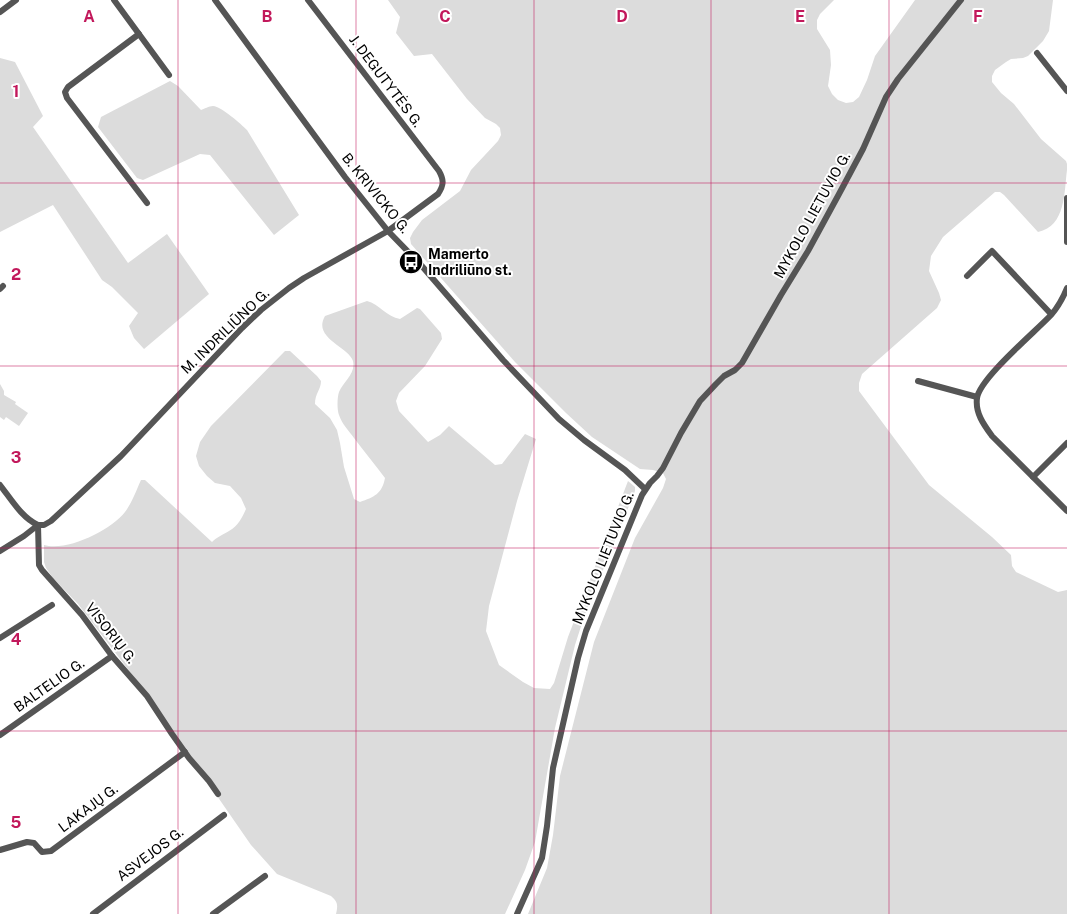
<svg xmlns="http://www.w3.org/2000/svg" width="1067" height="914" font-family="'Public Sans',sans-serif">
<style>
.green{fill:#dcdcdc}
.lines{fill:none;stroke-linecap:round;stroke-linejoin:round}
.minor{stroke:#555;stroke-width:6}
.grid{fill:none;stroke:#c2185b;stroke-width:1;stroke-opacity:0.55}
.labels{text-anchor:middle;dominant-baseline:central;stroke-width:4;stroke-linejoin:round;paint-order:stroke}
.street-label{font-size:14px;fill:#000;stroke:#fff}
.poi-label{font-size:14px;font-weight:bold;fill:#000;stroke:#fff;text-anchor:start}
.grid-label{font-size:16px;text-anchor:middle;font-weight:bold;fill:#c2185b;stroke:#fff;stroke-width:4;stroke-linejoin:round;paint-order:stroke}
</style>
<rect width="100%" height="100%" fill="#fff"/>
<g class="green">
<path d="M388,0H834L820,14L817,20V29L830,50L831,65L828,86L832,94L838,100L846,103L853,102L859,97L867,80L875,56L915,0H1053L1049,31L1043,41L1028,56L1023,58L1011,59L1006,62L995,70L992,76V82L1001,93L1014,104L1041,139L1066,161L1067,164V170C1064,192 1066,226 1038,232L1004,195L1000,192H995L943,237L931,256L929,271L939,293L941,300L937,308L862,374L859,383V391L929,485L992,537L1011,555L1012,566L1016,572L1058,592L1067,590V914H528L547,868L553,835L560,776L594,642L635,538L663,488L666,479L663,473L653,470L640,469L592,437L566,413L515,362L411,244L410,238L413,232L422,220L460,191L471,170L498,141L501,135L500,128L496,124L485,118L467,99L432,54L414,56L396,33L400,17Z"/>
<path d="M0,58L15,62L43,116L33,127L128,263L167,234L209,294L144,349L134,338L129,326L138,313L112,287L102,280L53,205L0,232Z"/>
<path d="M170,81L178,86L201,110C204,109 209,106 213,106C222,107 241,124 247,130L299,215L274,235L210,155L200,154L143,180L137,178L98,127L101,117Z"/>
<path d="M367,301C379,304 387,317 400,319L417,308L420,309L441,333L442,339L425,366L399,393L396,401L399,411L428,442L440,435L449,426L495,465L502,464L525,434L536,439L517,501L489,606L486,631L499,665L523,682L534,688L550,689L554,683L568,637L628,481L635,487V491L584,617L575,645L555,728L535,842L525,870L505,914H336C338,905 338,902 331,896L277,874L251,845L143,689L78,604L53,578L46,568L44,562V545C67,552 111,530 125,512C132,503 136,491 141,480H145L212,542C217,537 222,535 229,531C238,526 242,518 246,509L241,498L230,486L215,483L207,476L199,466L196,456L200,442L211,426L285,351H290L317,376L321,381C321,390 315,393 315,404L330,418L337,430L340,443L344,467L354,499L360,502C374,497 382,494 385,478C375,465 364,451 354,438C349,431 342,424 339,415C337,410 337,398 339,392C343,382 356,374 353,361C349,347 312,338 325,316Z"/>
<path d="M0,384L4,391V395L16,402L15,404L28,413L19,426L6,417L4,420L0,417Z"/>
</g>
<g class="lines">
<g class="minor">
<path d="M114,0L169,75"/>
<path d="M215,0L345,177L388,231L421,265L503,360L559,419L584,440L625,470L645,489"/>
<path d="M0,12L16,0"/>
<path d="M139,34L68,87L65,92L67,98L147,203"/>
<path d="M1037,53L1067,91"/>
<path d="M1067,198V242"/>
<path d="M967,276L992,251L1051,314"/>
<path d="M1067,288C1063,298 1058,307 1051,315C1035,332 980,378 977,398C975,413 984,425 992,436L1067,511"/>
<path d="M0,289L3,286"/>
<path d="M918,381L977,397"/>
<path d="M1033,477L1067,443"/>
<path d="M0,485C11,499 22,518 38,525"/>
<path d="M38,525L39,565L42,570L82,615L112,656L147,696L172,734L189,758L209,781L218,794"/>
<path d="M0,551L24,536L38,525H44L51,521L121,456L242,328L261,310L289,288L304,278L388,231L438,194C444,185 444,180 439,171L308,0"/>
<path d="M0,638L52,605"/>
<path d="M0,735L112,656"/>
<path d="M0,850L27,842L34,843L42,852L51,851L185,752"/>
<path d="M93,914L224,815"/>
<path d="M213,914L265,876"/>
<path d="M517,914L542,858L547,826L553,768L578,658L586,631L642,495L650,483L657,476L663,468L681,433L700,401L716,384L724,376L735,370L742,363L781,295L808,251L839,194L863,149L886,97L898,79L961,0"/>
</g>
</g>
<path class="grid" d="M178,0V914M356,0V914M534,0V914M711,0V914M889,0V914M0,183H1067M0,366H1067M0,548H1067M0,731H1067"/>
<defs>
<g id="bus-disc" transform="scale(1.25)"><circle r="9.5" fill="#000" stroke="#fff"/><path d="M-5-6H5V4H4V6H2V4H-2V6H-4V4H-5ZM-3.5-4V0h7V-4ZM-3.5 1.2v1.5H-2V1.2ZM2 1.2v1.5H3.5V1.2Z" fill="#fff"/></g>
</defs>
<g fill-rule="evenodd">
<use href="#bus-disc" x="411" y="262"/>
</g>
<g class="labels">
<g class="street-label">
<text transform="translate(386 81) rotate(53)">J. DEGUTYTĖS G.</text>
<text transform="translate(376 193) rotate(51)">B. KRIVICKO G.</text>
<text transform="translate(812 215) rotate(-61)">MYKOLO LIETUVIO G.</text>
<text transform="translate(225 331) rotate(-44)">M. INDRILIŪNO G.</text>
<text transform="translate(603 558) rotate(-68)">MYKOLO LIETUVIO G.</text>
<text transform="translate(111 633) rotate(52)">VISORIŲ G.</text>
<text transform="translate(49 685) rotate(-35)">BALTELIO G.</text>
<text transform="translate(88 808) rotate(-37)">LAKAJŲ G.</text>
<text transform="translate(150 854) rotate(-37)">ASVEJOS G.</text>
</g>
<g class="poi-label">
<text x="428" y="254">Mamerto<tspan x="428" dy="16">Indriliūno st.</tspan></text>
</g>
</g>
<g class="grid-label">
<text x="89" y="22">A</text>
<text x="267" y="22">B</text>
<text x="445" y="22">C</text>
<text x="622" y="22">D</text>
<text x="800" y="22">E</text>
<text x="978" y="22">F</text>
<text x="16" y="97">1</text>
<text x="16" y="280">2</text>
<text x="16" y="463">3</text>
<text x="16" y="645">4</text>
<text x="16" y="828">5</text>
</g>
</svg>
